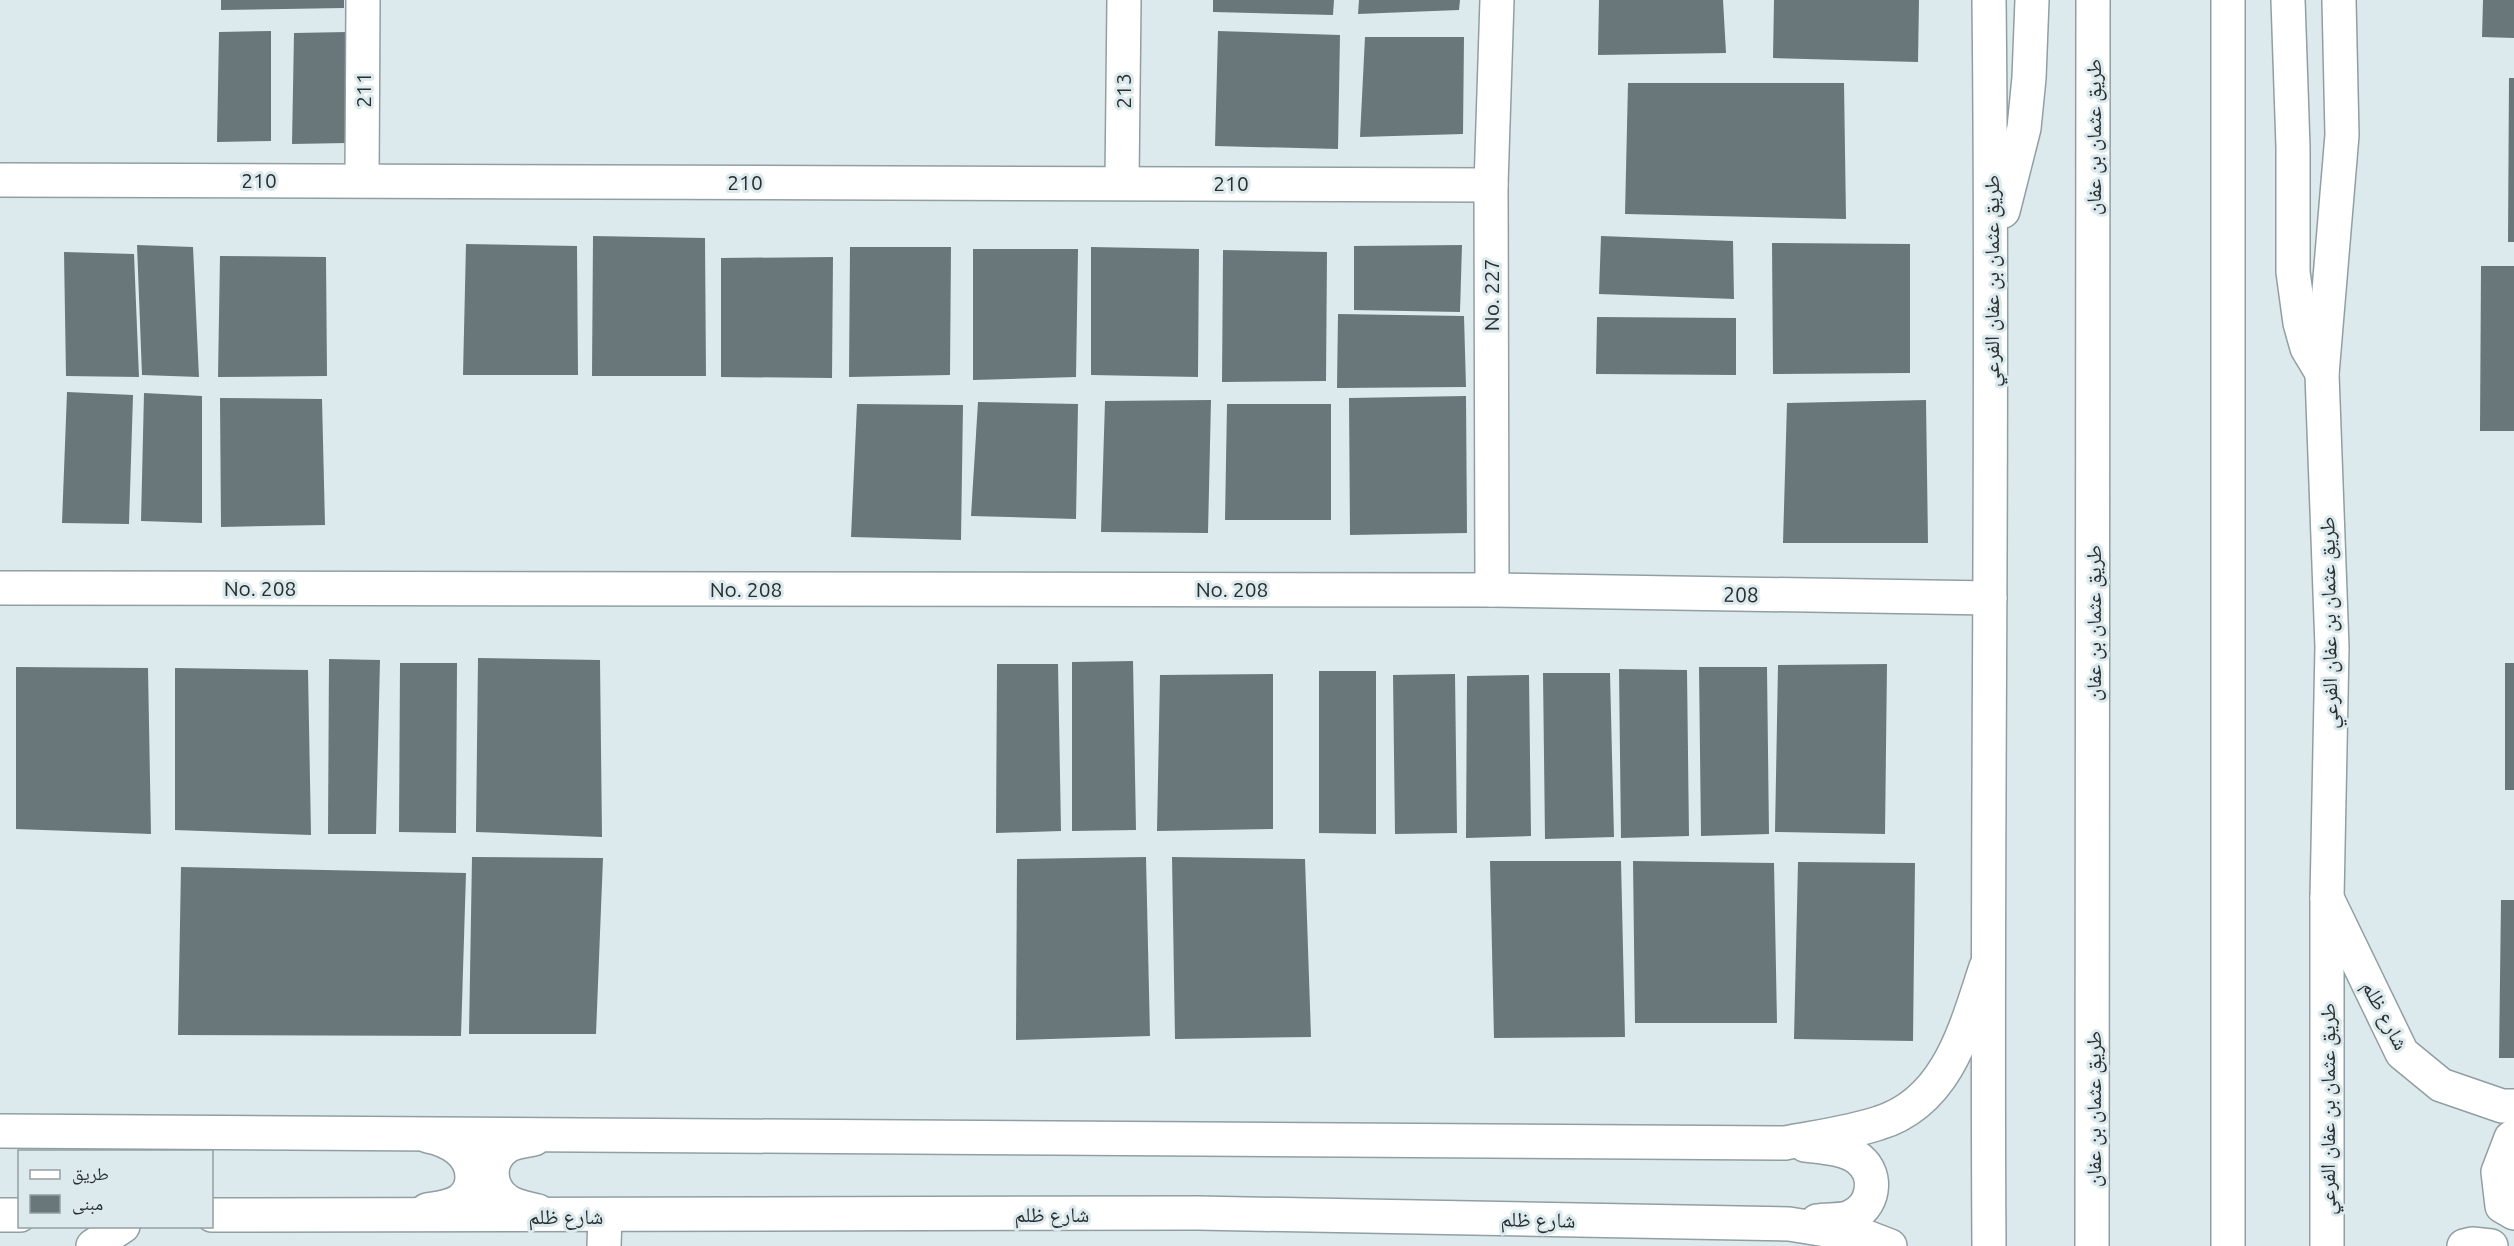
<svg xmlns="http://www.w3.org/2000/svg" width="2514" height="1246" font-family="Ubuntu,'Noto Naskh Arabic',sans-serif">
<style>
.building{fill:#6a777a}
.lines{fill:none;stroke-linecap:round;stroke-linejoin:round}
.minor-casing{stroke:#919fa2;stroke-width:36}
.major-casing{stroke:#919fa2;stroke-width:36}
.minor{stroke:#fff;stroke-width:33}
.major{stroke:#fff;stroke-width:33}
.labels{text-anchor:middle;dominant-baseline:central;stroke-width:6;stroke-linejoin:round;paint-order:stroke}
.street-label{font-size:21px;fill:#292f30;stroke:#dceaee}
</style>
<rect width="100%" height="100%" fill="#dceaee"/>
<g class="building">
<path d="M221,0H344V8L221,10Z"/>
<path d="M1213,0H1334L1333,15L1213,12Z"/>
<path d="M1359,0H1460L1459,10L1358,14Z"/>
<path d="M1599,0H1723L1726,53L1598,55Z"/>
<path d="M1774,0H1919L1918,62L1773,58Z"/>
<path d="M2483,0H2514V38L2482,37Z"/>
<path d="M271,31V141L217,142L219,32Z"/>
<path d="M1218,31L1340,35L1338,149L1215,146Z"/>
<path d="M347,32V143L292,144L294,33Z"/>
<path d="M1365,37H1464L1463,134L1360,137Z"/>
<path d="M2509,78H2514V242H2508Z"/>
<path d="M1628,83H1844L1846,219L1625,214Z"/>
<path d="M593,236L705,238L706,376H592Z"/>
<path d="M1601,236L1733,241L1734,299L1599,294Z"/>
<path d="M1772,243L1910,244V373L1773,374Z"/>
<path d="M466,244L577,246L578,375H463Z"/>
<path d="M137,245L193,247L199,377L142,375Z"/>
<path d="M1462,245L1460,312L1354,310V246Z"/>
<path d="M850,247H951L950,375L849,377Z"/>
<path d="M1091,247L1199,249L1198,377L1091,375Z"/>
<path d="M973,249H1078L1076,377L973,380Z"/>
<path d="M1223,250L1327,252L1326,381L1222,382Z"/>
<path d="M64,252L134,254L139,377L66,376Z"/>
<path d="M220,256L326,257L327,376L218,377Z"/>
<path d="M833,257L832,378L721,377V258Z"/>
<path d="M2481,266H2514V431H2480Z"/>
<path d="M1338,314L1464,316L1466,387L1337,388Z"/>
<path d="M1597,317L1736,318V375L1596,374Z"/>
<path d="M67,392L133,395L129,524L62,523Z"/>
<path d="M144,393L202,396V523L141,521Z"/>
<path d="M1466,396L1467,533L1350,535L1349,398Z"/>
<path d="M220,398L322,399L325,525L221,527Z"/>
<path d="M1211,400L1208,533L1101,532L1105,401Z"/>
<path d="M1926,400L1928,543H1783L1787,403Z"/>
<path d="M978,402L1078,404L1076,519L971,516Z"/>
<path d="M857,404L963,405L961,540L851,537Z"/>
<path d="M1227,404H1331V520H1225Z"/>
<path d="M478,658L600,660L602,837L476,832Z"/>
<path d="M329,659L380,660L376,834H328Z"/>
<path d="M1133,661L1136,830L1072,831V662Z"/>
<path d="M400,663H457L456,833L399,832Z"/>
<rect x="2505" y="663" width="9" height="127"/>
<path d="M997,664H1058L1061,831L996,833Z"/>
<path d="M1887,664L1885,834L1775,832L1778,665Z"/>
<path d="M16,667L148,668L151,834L16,829Z"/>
<path d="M1699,667H1767L1769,834L1701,836Z"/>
<path d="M175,668L308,670L311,835L175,830Z"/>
<path d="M1619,669L1687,670L1689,836L1621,838Z"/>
<path d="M1319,671H1376V834L1319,833Z"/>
<path d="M1543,673H1610L1614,837L1545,839Z"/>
<path d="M1273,674V829L1157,831L1160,675Z"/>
<path d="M1455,674L1457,833L1395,834L1393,675Z"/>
<path d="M1529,675L1531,836L1466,838L1467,676Z"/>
<path d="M472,857L603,858L596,1034H469Z"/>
<path d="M1146,857L1150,1036L1016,1040L1017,859Z"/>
<path d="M1172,857L1305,859L1311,1037L1175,1039Z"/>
<path d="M1490,861H1621L1625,1037L1494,1038Z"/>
<path d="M1633,861L1774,863L1777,1023H1635Z"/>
<path d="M1798,862L1915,863L1913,1041L1794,1039Z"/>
<path d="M181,867L466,873L461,1036L178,1035Z"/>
<path d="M2501,900H2514V1058H2499Z"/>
</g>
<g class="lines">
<g class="minor-casing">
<g id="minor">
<path d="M0,180L1491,185"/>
<path d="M362,180L363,0"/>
<path d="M1122,183L1124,0"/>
<path d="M0,588L1492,590L1990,598"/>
<path d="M1492,590L1491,185L1497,0"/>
<path d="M2327,898L2402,1053L2441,1085L2502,1106H2514"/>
<path d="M0,1131L1785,1143C1816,1137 1849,1133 1879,1123C1948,1102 1966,1027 1986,967"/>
<path d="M2514,1136L2511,1138L2498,1172L2502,1206L2514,1213"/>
<path d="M534,1139C525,1141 513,1142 506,1147C487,1160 488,1187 506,1200C515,1207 527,1208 538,1211"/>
<path d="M1805,1145C1822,1147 1845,1148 1859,1159C1880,1176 1873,1208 1850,1217C1841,1221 1827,1219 1817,1221"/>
<path d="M427,1210C438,1208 453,1207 462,1199C468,1194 472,1185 472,1177C472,1153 449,1140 428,1136"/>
<path d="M0,1215H20"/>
<path d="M212,1215L1198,1213L1789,1224L1864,1236L1890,1246"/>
<path d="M93,1246L123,1226"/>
<path d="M604,1246L605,1216"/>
<path d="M2464,1246L2472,1244L2491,1246"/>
</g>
</g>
<g class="major-casing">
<g id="major">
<path d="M2288,0L2293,147V272L2300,323L2307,348L2322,373"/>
<path d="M2003,211L2024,128L2029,78L2032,0"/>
<path d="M1989,1246C1986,831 1994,415 1989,0"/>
<path d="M2092,1246L2093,0"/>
<path d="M2228,1246V0"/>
<path d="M2327,1246V898L2332,647L2322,374L2342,135L2339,0"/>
</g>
</g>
<use href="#minor" class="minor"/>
<use href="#major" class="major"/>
</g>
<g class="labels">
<g class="street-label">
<text transform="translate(363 90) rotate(-90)">211</text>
<text transform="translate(1123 91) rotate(-90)">213</text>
<text transform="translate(2093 137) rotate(-90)">طريق عثمان بن عفان</text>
<text x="259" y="180">210</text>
<text x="745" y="182">210</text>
<text x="1231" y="183">210</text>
<text transform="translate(1991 281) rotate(-90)">طريق عثمان بن عفان الفرعي</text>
<text transform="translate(1491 295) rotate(-90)">No. 227</text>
<text x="260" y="588">No. 208</text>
<text x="746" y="589">No. 208</text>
<text x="1232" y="589">No. 208</text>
<text transform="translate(1741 594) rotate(1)">208</text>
<text transform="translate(2093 623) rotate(-90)">طريق عثمان بن عفان</text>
<text transform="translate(2328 623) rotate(-91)">طريق عثمان بن عفان الفرعي</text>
<text transform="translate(2386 1015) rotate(62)">شارع ظلم</text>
<text transform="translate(2093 1109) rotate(-90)">طريق عثمان بن عفان</text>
<text transform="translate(2327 1109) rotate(-90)">طريق عثمان بن عفان الفرعي</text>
<text x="1052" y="1214">شارع ظلم</text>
<text x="566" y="1216">شارع ظلم</text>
<text transform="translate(1538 1219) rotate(1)">شارع ظلم</text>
</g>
</g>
<rect x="18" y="1150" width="195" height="78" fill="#dceaee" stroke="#949fa2" stroke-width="1.5"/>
<rect x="30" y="1170" width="30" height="9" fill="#ffffff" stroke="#949fa2" stroke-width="1.5"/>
<text x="72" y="1180" font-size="18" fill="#292f30">طريق</text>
<rect x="30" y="1195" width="30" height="18" fill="#6a777a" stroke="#949fa2" stroke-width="1.5"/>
<text x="72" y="1210" font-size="18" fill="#292f30">مبنى</text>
</svg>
